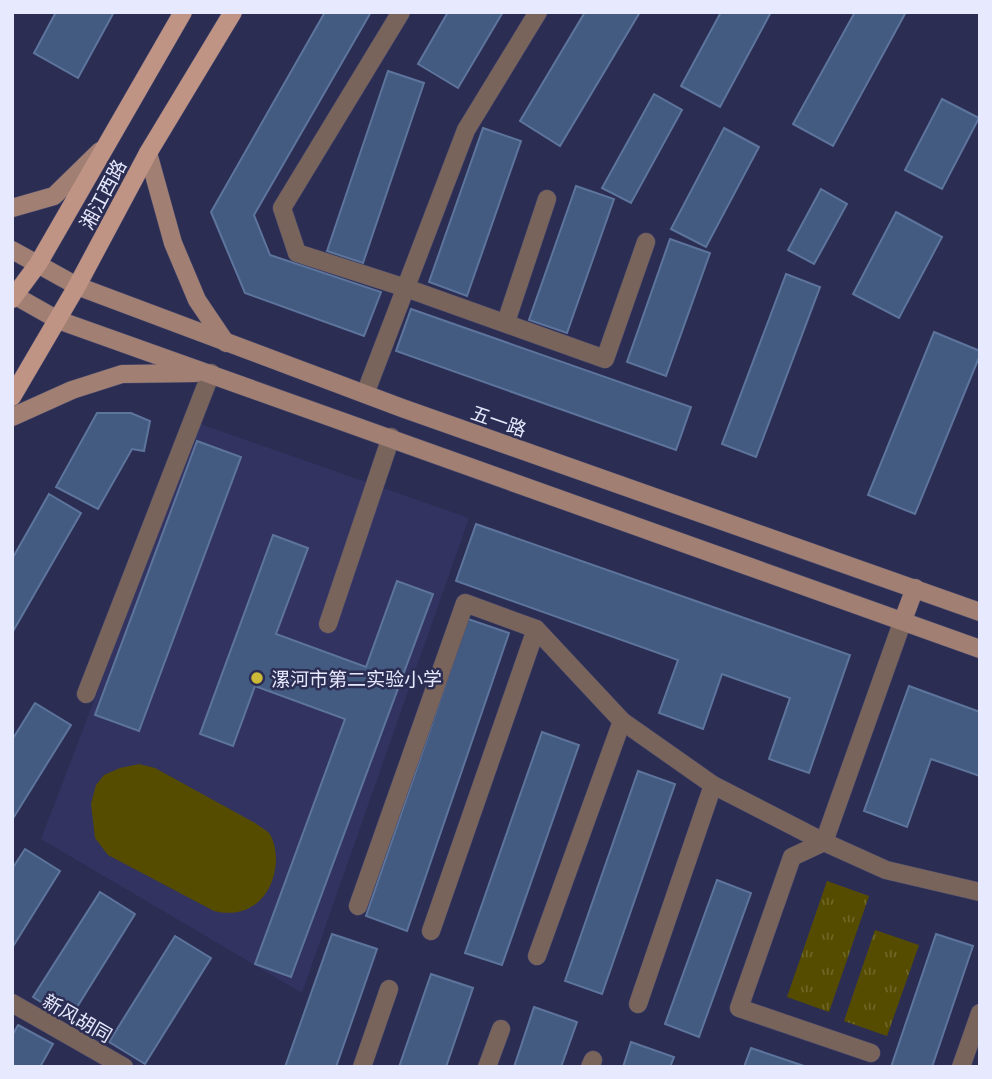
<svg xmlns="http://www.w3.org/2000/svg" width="992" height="1079" font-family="'Playfair Display','Noto Sans SC',serif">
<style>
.built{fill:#323360}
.grass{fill:url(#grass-tufts)}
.green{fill:#564c00}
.building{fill:#445b81;stroke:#5d759c;stroke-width:2}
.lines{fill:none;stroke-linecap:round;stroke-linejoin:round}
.street-casing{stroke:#4a4b6e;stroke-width:19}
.secondary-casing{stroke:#4a4b6e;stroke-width:19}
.primary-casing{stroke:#4a4b6e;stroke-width:19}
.street{stroke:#79645c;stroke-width:18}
.secondary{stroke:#a17f73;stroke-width:18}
.primary{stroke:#c09485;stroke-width:18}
.poi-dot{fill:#ccb938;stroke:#2c2d53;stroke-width:2.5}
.labels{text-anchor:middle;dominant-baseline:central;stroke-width:5;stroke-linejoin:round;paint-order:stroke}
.street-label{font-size:19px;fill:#e7e9fe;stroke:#2c2d53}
.poi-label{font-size:19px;fill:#e7e9fe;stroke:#2c2d53;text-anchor:start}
</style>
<defs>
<pattern id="grass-tufts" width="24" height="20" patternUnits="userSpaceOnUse" patternTransform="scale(1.75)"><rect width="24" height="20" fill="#564c00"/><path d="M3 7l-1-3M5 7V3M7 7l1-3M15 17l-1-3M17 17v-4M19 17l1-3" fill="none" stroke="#6e6626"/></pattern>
</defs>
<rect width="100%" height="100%" fill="#2c2d53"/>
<path class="built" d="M200,424L469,518L302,993L41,839Z"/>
<g class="grass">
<path d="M827,881L869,896L829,1012L787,997Z"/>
<path d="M875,930L919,945L887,1036L844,1021Z"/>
</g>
<path class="green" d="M139,764L155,768L255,823C259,826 265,829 269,833C274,840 276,851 276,860C275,895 250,920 214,911L108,855L95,838L91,804L96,785L104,775L120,768Z"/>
<g class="building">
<path d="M56,12H114L78,78L34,53Z"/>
<path d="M325,12H371L254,215L270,255L381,292L364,336L245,293L211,212Z"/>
<path d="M448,12H503L458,88L418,64Z"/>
<path d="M585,12H640L560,146L520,121Z"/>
<path d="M721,12H771L720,107L681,86Z"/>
<path d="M855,12H906L833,146L793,124Z"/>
<path d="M388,71L424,83L363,263L327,251Z"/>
<path d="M654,94L682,110L631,203L602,188Z"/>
<path d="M942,99L979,118L942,189L905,170Z"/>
<path d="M483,128L521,141L467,296L429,282Z"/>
<path d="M724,128L759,147L706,247L671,229Z"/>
<path d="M576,186L614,199L567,333L529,320Z"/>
<path d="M821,189L847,204L814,264L788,250Z"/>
<path d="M896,212L942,237L899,318L853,294Z"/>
<path d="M670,239L710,253L666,376L627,362Z"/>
<path d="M786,274L820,287L756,457L722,444Z"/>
<path d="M411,309L691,407L676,450L396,351Z"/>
<path d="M934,332L980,351V355L915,514L868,495Z"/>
<path d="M97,413H131L150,421L144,451L132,449L98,509L56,487Z"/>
<path d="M197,441L241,457L139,731L95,715Z"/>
<path d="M49,494L81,513L12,633V559Z"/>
<path d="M476,524L850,655L809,773L769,759L790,698L722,674L703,729L659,713L678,660L456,581Z"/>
<path d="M273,535L308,548L276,634L366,667L397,581L433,594L291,977L255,964L345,719L255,686L233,746L200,734Z"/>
<path d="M468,619L509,633L407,931L366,916Z"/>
<path d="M909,686L980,712V776L931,759L907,827L864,811Z"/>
<path d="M35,703L71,725L12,820V740Z"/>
<path d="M542,732L579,745L502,965L465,953Z"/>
<path d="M638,771L675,784L602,994L565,981Z"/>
<path d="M25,849L60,871L12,948V869Z"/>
<path d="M717,880L751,893L699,1037L665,1024Z"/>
<path d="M100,892L135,914L69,1020L33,997Z"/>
<path d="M332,934L377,949L336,1067H285Z"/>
<path d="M936,934L973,946L932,1067H891Z"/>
<path d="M175,936L211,958L145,1064L109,1042Z"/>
<path d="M431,974L473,988L446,1067H399Z"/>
<path d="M534,1007L577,1022L561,1067H514Z"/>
<path d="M18,1025L53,1044L40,1067H12V1036Z"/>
<path d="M631,1042L674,1057L670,1067H623Z"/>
<path d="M751,1048L807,1067H744Z"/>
</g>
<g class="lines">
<g class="street-casing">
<g id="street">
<path d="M401,12L282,208L297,253L406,288L605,359L646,242"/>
<path d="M506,322L547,199"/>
<path d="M365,394L466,130L538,12"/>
<path d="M328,624L391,437"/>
<path d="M86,694L211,373"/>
<path d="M358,906L465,603L536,629L622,721L713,785L824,842L886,870L980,892"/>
<path d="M431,931L536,629"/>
<path d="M537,956L622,721"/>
<path d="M12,1003L124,1067"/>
<path d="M638,1004L713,785"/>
<path d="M871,1053L739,1008L792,857L824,842L903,620"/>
<path d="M362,1067L389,989"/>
<path d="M487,1067L501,1029"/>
<path d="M590,1067L593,1060"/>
<path d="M961,1067L980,1013"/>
</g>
</g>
<g class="secondary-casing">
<g id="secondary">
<path d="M148,153L173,243L197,300L226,343"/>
<path d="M12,208L54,196L100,151"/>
<path d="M12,250L77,286L402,408L980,612"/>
<path d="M12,294L58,320L980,649"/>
<path d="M12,417L72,390L122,374L196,373"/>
<path d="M903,620L915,588"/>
</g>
</g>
<g class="primary-casing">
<g id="primary">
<path d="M12,299L38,264L183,12"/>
<path d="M12,397L77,286L148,153L233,12"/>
</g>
</g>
<use href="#street" class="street"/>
<use href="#secondary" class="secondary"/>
<use href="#primary" class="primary"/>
</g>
<circle class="poi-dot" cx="257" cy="678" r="7"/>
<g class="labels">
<g class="street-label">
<text transform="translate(102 194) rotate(-62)">湘江西路</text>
<text transform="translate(499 420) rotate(19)">五一路</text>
<text transform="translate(78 1017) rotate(30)">新风胡同</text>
</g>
<g class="poi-label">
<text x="271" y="678">漯河市第二实验小学</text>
</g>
</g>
<rect width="992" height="1079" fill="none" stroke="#e7e9fe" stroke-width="28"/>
</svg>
